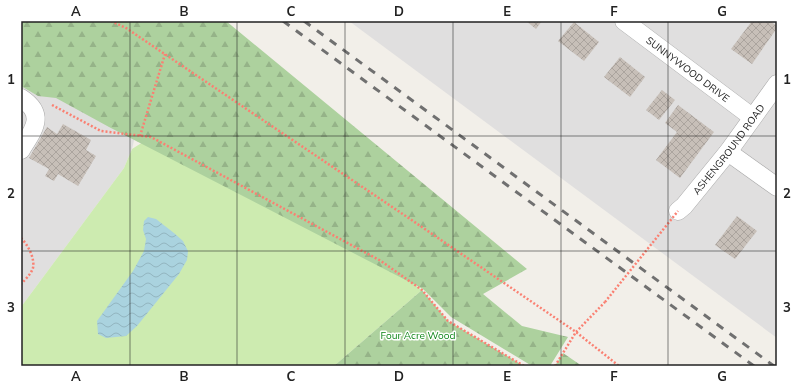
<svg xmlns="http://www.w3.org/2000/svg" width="798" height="387" font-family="Mulish,sans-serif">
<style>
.residential{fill:#e0dfdf}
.grass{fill:#cdebb0}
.forest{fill:url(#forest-firs)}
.water{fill:url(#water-waves)}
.building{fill:url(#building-cross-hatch)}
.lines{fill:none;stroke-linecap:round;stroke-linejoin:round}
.minor-casing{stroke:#a9a9a9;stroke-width:19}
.path{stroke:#fa8072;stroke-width:2.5;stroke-dasharray:2 2;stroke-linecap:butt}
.minor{stroke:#fff;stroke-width:18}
.rail{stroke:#707070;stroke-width:3;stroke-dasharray:8 8;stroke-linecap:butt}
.path-bridge{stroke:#fa8072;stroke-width:2.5;stroke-dasharray:2 2;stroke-linecap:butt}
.grid{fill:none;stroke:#222;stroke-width:1;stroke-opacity:0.55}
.labels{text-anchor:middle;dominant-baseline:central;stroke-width:3;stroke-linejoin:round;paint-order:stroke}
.street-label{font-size:10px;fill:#222;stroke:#fff}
.park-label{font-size:10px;fill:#0c8416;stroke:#fff}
.neatline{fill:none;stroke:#222;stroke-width:1.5}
.grid-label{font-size:13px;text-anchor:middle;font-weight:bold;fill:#222}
</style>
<defs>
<pattern id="forest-firs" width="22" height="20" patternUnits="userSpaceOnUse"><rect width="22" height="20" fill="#add19e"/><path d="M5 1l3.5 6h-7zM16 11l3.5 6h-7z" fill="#95b388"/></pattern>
<pattern id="water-waves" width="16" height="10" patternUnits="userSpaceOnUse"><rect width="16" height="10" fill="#aad3df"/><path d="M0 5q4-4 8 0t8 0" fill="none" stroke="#92b5bf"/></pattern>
<pattern id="building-cross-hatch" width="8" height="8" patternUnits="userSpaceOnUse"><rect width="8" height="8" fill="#c7bfb8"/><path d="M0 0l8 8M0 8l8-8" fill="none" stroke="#aba49e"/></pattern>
</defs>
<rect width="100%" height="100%" fill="#f2efe9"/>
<g class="residential">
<path d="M349,21H777V338Z"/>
<path d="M21,63L136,132L132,149L124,168L21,307Z"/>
</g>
<path class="grass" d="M151,137L381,261L422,290L334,366H21V307L124,168L132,149Z"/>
<g class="forest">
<path d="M21,21H226L527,269L483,294L522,326L568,337L550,366H532L451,317L423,289L109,127L56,98L38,96L21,86Z"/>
<path d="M422,290L448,321L524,366H334Z"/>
<path d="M563,353L582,366H555Z"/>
</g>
<path class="water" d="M148,217L156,219L174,233L183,241L188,251L187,260L179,274L137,326L126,336L106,338L98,334L97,321L133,271L144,251L146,239L143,230L144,221Z"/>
<g class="building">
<path d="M526,21H542L536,29Z"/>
<path d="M752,21H770L777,26V28L752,64L731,49Z"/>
<path d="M574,22L599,42L584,61L558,41Z"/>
<path d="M620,57L645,77L630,97L604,77Z"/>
<path d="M662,90L675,100L659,120L646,110Z"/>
<path d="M678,105L714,132L680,178L656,160L677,132L665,123Z"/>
<path d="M63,124L91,140L86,150L96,156L78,186L58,174L54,181L45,176L49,169L29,158L47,127L57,134Z"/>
<path d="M737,216L757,231L735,259L715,245Z"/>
</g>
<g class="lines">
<g class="minor-casing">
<g id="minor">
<path id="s1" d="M624,21L752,117"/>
<path d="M21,98C47,115 33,130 21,150"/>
<path d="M728,152L777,187"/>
<path id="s2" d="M678,211L684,206L728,152L777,84"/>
</g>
</g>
<g class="path">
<path d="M111,21L126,28L416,223L576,332L619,366"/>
<path d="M52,105L101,131L151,137L381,261L422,290L448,321L524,366"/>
<path d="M140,136L165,54"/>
<path d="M21,238C28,245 35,258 33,268C31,274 25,280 21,284"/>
<path d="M555,366L576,332L605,302"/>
</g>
<use href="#minor" class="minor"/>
<g class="rail">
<path d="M283,21L754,366"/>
<path d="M304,21L774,366"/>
</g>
<path class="path-bridge" d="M605,302L678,211"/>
</g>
<path class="grid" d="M130,21V366M237,21V366M345,21V366M453,21V366M561,21V366M668,21V366M21,136H777M21,251H777"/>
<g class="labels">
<g class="street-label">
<text stroke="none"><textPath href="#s1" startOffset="80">SUNNYWOOD DRIVE</textPath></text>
<text stroke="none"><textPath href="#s2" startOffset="80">ASHENGROUND ROAD</textPath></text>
</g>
<g class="park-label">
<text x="418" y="335">Four Acre Wood</text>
</g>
</g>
<rect width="798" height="387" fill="none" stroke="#ffffff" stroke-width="44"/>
<rect x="22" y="22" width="754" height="343" class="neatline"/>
<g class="grid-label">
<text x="76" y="16">A</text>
<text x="184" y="16">B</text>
<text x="291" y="16">C</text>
<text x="399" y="16">D</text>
<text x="507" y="16">E</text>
<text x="614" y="16">F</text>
<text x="722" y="16">G</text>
<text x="11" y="84">1</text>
<text x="787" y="84">1</text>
<text x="11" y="198">2</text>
<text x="787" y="198">2</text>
<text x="11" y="312">3</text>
<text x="787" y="312">3</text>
<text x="76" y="381">A</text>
<text x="184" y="381">B</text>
<text x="291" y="381">C</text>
<text x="399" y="381">D</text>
<text x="507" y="381">E</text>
<text x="614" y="381">F</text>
<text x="722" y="381">G</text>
</g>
</svg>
